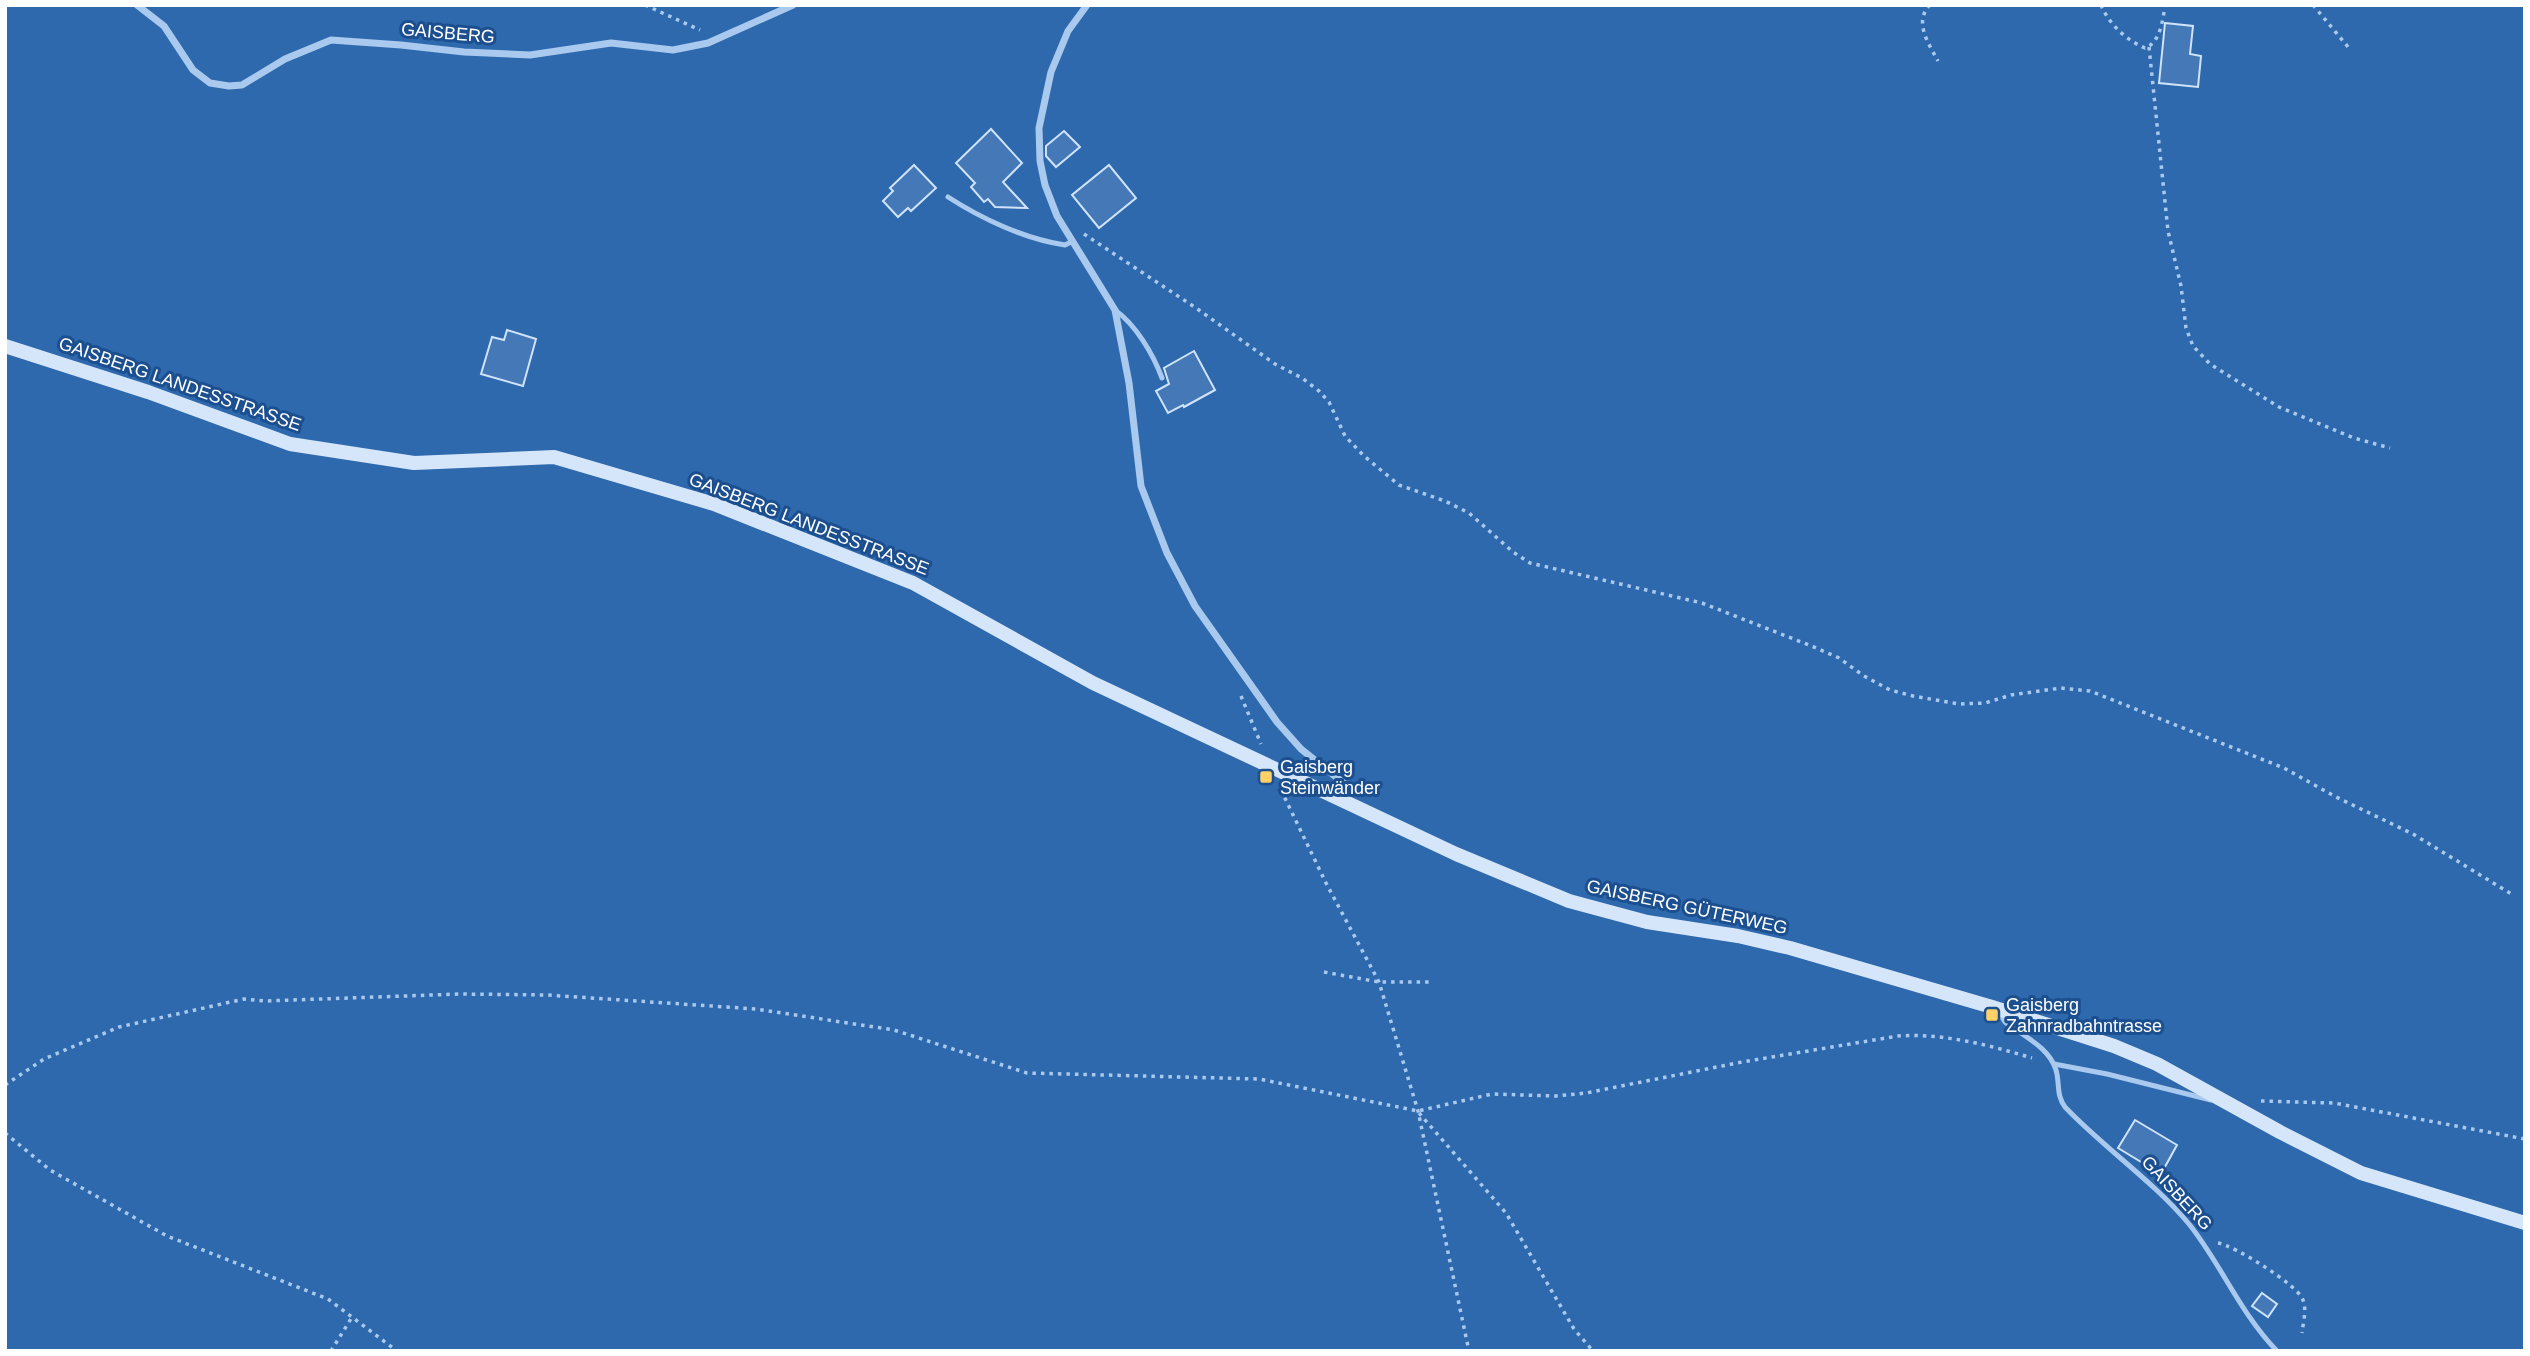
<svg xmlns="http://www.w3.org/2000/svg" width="2530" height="1356" font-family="Helvetica,sans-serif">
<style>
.green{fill:#2e69ad}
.building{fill:#4478b7;stroke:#cfe3fa;stroke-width:2}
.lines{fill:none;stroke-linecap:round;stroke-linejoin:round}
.path{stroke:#a9c9ee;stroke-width:3.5;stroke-dasharray:3.5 5;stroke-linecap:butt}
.service{stroke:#a9c9ee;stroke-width:5}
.minor{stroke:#a9c9ee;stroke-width:7}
.secondary{stroke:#d6e6fa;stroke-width:14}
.poi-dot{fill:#ffd166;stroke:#1b4f8f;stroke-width:2.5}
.labels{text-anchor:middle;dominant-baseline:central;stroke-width:6;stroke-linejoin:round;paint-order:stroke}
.street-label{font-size:18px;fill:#fff;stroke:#1b4f8f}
.poi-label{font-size:18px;fill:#fff;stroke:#1b4f8f;text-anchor:start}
</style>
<rect width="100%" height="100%" fill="#1b4f8f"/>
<rect class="green" x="5" y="5" width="2520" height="1346"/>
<g class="building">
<path d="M2165,23L2193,26L2190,54L2201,56L2198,87L2159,83Z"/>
<path d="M991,129L1022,163L1003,182L1027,208L995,207L988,199L984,202L971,187L975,183L956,163Z"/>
<path d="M1064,131L1080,147L1056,167L1046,156V146Z"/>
<path d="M914,165L936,188L911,211L908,208L898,217L883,201L893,191L890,188Z"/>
<path d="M1109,165L1136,198L1099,228L1072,195Z"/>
<path d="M507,330L536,339L523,386L481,374L492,337L504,340Z"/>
<path d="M1194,351L1215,390L1184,407L1183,405L1168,413L1156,391L1169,384L1164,368Z"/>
<path d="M2135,1120L2177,1145L2161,1174L2118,1148Z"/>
<path d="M2262,1293L2277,1304L2268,1317L2252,1306Z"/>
</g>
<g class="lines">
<g class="path">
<path d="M645,5L700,30"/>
<path d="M1930,5C1913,22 1929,44 1938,61"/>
<path d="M2101,5C2109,24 2126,40 2145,48C2160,43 2163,20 2165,5"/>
<path d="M2313,5L2349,48"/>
<path d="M2149,47L2168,231L2181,286L2186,328L2193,346L2210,364L2279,407L2354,438L2390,448"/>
<path d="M1084,234L1196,308L1275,364L1302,378L1319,391L1329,402L1345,436L1364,456L1399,485L1445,501L1469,513L1513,552L1530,563L1702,603L1814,647L1839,658L1864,676L1890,690L1913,696L1959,704L1985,703L2011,695L2061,688L2090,691L2284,768L2336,797L2413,834L2513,895"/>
<path d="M1241,696L1261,744"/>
<path d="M1281,790L1326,883L1379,982L1418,1111L1469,1351"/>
<path d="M1324,972L1379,982H1430"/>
<path d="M5,1085L44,1059L119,1027L244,999L265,1001L460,994L547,995L756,1009L894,1030L1027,1073L1259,1079L1418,1111L1492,1094L1556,1096L1586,1093L1742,1062L1898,1036C1943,1033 1989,1045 2032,1058"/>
<path d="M2261,1101L2334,1103L2525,1139"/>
<path d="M1419,1113L1506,1213L1574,1329L1593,1351"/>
<path d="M5,1133L50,1170L167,1236L328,1299L397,1351"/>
<path d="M2218,1243C2235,1246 2298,1285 2303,1300C2307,1310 2303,1323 2302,1333"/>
<path d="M331,1351L352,1317"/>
</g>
<g class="service">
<path d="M948,197C982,219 1025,239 1065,245L1073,241"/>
<path d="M1115,310C1136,325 1153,354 1162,378"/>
<path d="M2000,1014L2005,1022C2023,1036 2049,1047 2056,1070C2060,1084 2056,1095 2065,1107C2104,1148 2152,1180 2189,1224C2221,1264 2240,1313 2277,1351"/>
<path d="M2054,1064L2107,1074L2211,1100"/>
</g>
<g class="minor">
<path d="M137,5L164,26L193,70L210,83L229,86L242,85L285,59L331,40L401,45L464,52L530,55L611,43L673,50L708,43L793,5"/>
<path d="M1087,5L1068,31L1051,72L1039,128L1040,161L1045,185L1057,216L1115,310L1129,383L1141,486L1167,553L1195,606L1277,722L1301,749L1346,785L1345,801"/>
</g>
<path class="secondary" d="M5,346L148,392L290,444L414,463L554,457L714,504L913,583L1093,683L1456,854L1569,901L1647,922L1738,936L1790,948L1992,1007L2114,1046L2157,1064L2280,1132L2361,1173L2525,1223"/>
</g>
<g class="poi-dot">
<rect x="1259" y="770" width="14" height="14" rx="3.5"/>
<rect x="1985" y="1008" width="14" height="14" rx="3.5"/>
</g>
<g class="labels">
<g class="street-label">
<text transform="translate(448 33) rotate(5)">GAISBERG</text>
<text transform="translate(180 384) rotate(19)">GAISBERG LANDESSTRASSE</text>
<text transform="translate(809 524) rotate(21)">GAISBERG LANDESSTRASSE</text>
<text transform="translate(1687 907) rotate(12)">GAISBERG GÜTERWEG</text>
<text transform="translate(2177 1193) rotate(47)">GAISBERG</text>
</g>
<g class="poi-label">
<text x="1280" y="767">Gaisberg<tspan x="1280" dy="21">Steinwänder</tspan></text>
<text x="2006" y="1005">Gaisberg<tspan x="2006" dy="21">Zahnradbahntrasse</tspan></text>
</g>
</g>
<rect width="2530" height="1356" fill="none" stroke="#ffffff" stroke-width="14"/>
</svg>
